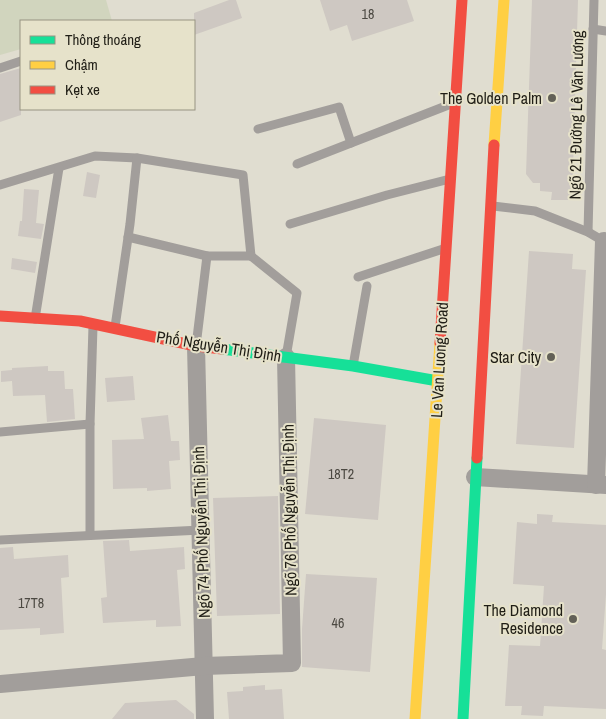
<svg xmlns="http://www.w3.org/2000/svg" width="606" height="719" font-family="'Archivo Narrow',sans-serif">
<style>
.green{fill:#d1d5be}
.building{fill:#cec8c2}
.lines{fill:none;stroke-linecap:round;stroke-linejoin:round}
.lane{stroke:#a29e9b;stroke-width:9}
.street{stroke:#a29e9b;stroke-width:18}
.fast{stroke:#16e098;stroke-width:11}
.slow{stroke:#ffcf43;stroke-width:11}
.jam{stroke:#f24e42;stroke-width:11}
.poi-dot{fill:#636157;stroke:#e6e2ca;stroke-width:2}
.labels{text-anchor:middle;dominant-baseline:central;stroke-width:4;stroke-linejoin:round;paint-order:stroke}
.number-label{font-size:14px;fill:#4c4942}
.poi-label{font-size:16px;fill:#201e16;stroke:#e6e2ca;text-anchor:end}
.street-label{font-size:16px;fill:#201e16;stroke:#e6e2ca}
</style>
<rect width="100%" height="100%" fill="#e0ddd0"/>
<path class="green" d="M0,0H106L112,21H21V49L0,55Z"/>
<g class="building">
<path d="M229,0H236L242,18L194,35V13Z"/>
<path d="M320,0H407L414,21L352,41L347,25L330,31Z"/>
<path d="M532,0H578L572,200H551L552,192L540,191V183H533L526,174Z"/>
<path d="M21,68V115L0,122V74Z"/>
<path d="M87,172L100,175L96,198L83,196Z"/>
<path d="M24,189L39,190L36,223L44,224L41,239L18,236L20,221H22Z"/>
<path d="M529,251L573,254L572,269L586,270L574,448L516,444Z"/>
<path d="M12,258L37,262L35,273L11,269Z"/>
<path d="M48,366V371H64L65,389H73L75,419L47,422L45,395L13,396L12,381L1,382V371L12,370V368Z"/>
<path d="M133,376L135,400L107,402L105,378Z"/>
<path d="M168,415L171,441H179L180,460L169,461L171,489L147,491V488L113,489L112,440L144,439L141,418Z"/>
<path d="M314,418L386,425L378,520L305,514Z"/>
<path d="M278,496L280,614L217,616L213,498Z"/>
<path d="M537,514L553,515L552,522L606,525V594L602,649L606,650V709L544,706L543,716L521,715L522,706H505L509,645L540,646L544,586L513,584L517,522L537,524Z"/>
<path d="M129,540L130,551L184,547L185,569L177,570L181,626L156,627V620L103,623L101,598L107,597L103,541Z"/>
<path d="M13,547L14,559L68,555L69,577L61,578L64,633L40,635V628L0,630V548Z"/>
<path d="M306,574L377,578L370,672L302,667V629Z"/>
<path d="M265,685V690L282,689L284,719H229L227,692L243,691V687Z"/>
<path d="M176,700L194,714V719H112L125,703Z"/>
</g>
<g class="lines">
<g class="lane">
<path d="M593,29L606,31"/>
<path d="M0,68L21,61"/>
<path d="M258,129L339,107L351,143"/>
<path d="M297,164L451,104"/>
<path d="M0,185L95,156L137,158L243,175L251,256"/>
<path d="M493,206L535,211L588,232L605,242"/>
<path d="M290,224L387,195L446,180"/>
<path d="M588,232L594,0"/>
<path d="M128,237L207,256"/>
<path d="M251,256L297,293L286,357"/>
<path d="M358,277L443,249"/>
<path d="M35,319L59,168"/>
<path d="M115,327L130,224L137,158"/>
<path d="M196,346L207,256H251"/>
<path d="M353,366L367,286"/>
<path d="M0,432L90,424"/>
<path d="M90,535V424L93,326"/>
<path d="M0,540L201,530"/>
</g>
<g class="street">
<path d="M196,346L205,719"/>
<path d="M475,477L606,485"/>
<path d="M596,485L604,241"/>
<path d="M0,684L204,666L292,663L286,357"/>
</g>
<g class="fast">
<path d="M222,349L353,366L438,381"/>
<path d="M463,719L477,458"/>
</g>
<g class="slow">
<path d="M494,145L504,0"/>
<path d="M415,719L440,343"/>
</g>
<g class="jam">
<path d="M0,316L80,321L196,346L222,349"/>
<path d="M440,343L462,0"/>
<path d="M477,458L494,145"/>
</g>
</g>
<g class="poi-dot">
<circle cx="552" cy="98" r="5"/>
<circle cx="551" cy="357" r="5"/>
<circle cx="573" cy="619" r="5"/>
</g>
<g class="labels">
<g class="number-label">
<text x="368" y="14">18</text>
<text x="341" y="474">18T2</text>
<text x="31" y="603">17T8</text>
<text x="338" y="623">46</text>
</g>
<g class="poi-label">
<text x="542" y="98">The Golden Palm</text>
<text x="541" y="357">Star City</text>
<text x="563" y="610">The Diamond<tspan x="563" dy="18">Residence</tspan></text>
</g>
<g class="street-label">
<text transform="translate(576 115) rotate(-89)">Ngõ 21 Đường Lê Văn Lương</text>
<text transform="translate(219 346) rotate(9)">Phố Nguyễn Thị Định</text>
<text transform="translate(439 360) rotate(-87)">Le Van Luong Road</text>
<text transform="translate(289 510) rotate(-91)">Ngõ 76 Phố Nguyễn Thị Định</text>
<text transform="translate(201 532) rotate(-92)">Ngõ 74 Phố Nguyễn Thị Định</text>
</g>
</g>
<rect x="20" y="20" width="175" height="90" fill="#e6e2ca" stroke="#979482"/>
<rect x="30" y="36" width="25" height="8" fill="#16e098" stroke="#979482"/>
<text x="65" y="45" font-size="15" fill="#201e16">Thông thoáng</text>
<rect x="30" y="61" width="25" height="8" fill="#ffcf43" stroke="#979482"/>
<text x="65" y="70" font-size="15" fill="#201e16">Chậm</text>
<rect x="30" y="86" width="25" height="8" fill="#f24e42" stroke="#979482"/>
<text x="65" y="95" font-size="15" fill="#201e16">Kẹt xe</text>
</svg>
